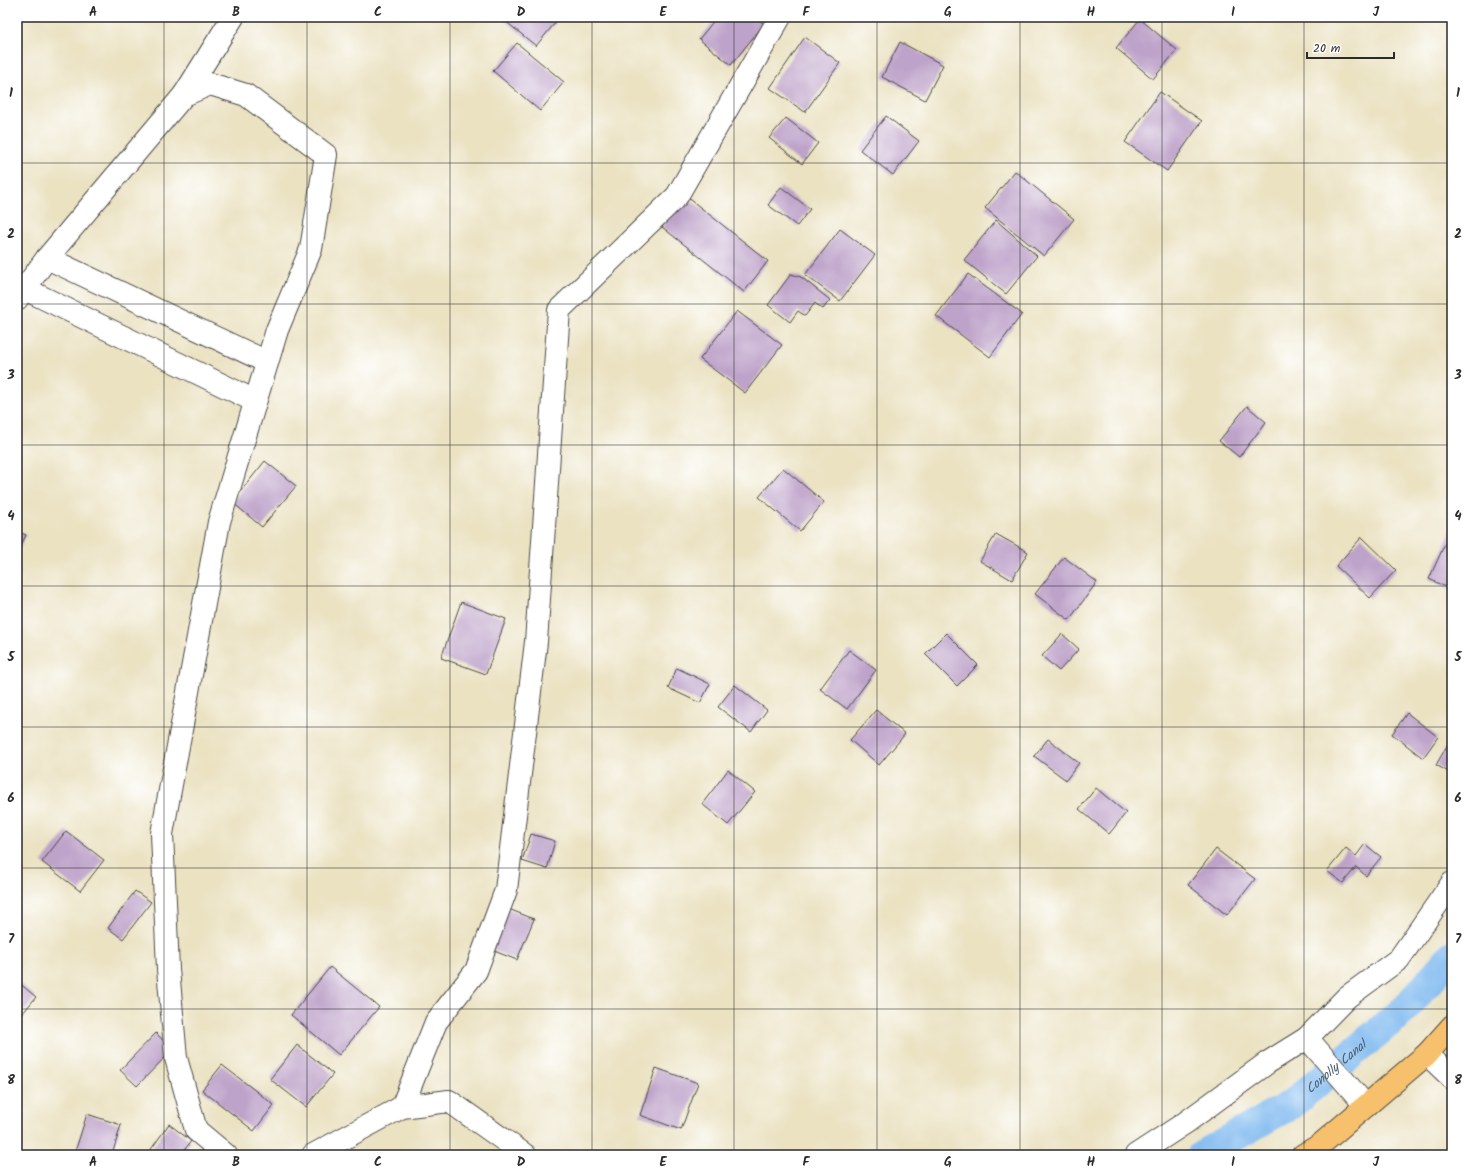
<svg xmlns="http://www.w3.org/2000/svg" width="1469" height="1172" font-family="Kalam,sans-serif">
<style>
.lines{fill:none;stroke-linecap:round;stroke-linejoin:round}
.canal{stroke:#7db8ef;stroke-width:30}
.building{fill:#bda2c9}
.minor-casing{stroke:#484642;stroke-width:24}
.major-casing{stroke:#484642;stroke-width:24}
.minor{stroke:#fff;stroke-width:22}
.major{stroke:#f7c06c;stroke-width:22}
.grid{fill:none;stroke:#2b2b2b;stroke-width:1;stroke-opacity:0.55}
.labels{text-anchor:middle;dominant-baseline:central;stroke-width:3;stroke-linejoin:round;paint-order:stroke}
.water-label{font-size:13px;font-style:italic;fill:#485c70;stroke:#fff}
.neatline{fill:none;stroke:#2b2b2b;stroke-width:1.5}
.grid-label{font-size:13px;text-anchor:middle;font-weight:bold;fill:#2b2b2b}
</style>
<rect width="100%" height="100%" fill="#fff"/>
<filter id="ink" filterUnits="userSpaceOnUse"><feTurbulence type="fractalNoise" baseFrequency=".025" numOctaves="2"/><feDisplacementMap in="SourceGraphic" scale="8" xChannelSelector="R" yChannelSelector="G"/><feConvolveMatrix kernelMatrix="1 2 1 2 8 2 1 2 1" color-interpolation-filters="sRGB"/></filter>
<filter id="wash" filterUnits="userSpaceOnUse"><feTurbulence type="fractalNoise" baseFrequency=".012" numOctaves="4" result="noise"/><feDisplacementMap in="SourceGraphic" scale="16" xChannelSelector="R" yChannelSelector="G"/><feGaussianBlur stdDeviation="0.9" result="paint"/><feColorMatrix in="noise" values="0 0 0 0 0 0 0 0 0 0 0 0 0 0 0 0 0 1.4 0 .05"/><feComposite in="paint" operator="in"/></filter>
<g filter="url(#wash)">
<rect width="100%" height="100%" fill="#ebe2c2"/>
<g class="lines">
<path class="canal" id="s1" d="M1202,1155L1292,1104L1404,1010L1452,955"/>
</g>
<g id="blocks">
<g class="building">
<path d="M506,17H560L536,46L504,20Z"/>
<path d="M717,17H755L764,24L731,65L699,39Z"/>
<path d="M1140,19L1177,50L1153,79L1116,48Z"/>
<path d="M805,37L840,63L805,112L770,88Z"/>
<path d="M900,42L943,65L925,100L882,77Z"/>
<path d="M517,43L564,82L540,111L493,71Z"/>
<path d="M1160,92L1202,121L1167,171L1125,142Z"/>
<path d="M886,116L919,141L893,175L860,150Z"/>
<path d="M786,118L818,143L802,164L769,138Z"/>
<path d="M1015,171L1074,219L1044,256L985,208Z"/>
<path d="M781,187L810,209L797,226L768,205Z"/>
<path d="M686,196L768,261L744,292L662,227Z"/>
<path d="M996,220L1037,256L1006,294L964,260Z"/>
<path d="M840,229L875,255L840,301L805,275Z"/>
<path d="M791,274L801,277L830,300L823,309L815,303L805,316L798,311L790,322L768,305Z"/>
<path d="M968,274L1022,314L990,357L936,316Z"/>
<path d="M737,311L782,345L745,393L700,359Z"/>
<path d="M1247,406L1266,422L1239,457L1219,441Z"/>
<path d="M265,461L296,486L262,527L232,502Z"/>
<path d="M783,468L824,502L800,531L759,497Z"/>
<path d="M1452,528V590L1429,579Z"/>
<path d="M17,531L26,535L17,554Z"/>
<path d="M996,534L1028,552L1012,580L980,561Z"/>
<path d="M1362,537L1396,570L1370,598L1336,566Z"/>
<path d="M1064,557L1097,582L1069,620L1035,594Z"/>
<path d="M461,602L506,619L486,674L441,658Z"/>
<path d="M946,633L978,665L957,686L925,654Z"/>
<path d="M1062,634L1079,649L1059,671L1042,656Z"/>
<path d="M849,650L876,670L847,709L820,689Z"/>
<path d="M677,668L710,684L700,703L668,688Z"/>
<path d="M735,685L767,710L751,732L718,707Z"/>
<path d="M876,710L905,734L879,765L850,740Z"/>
<path d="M1407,713L1438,737L1423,758L1392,734Z"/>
<path d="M1452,737V774L1436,765Z"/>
<path d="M1048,739L1079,763L1066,780L1034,756Z"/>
<path d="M728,770L755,792L728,825L702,804Z"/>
<path d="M1096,788L1126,813L1109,834L1079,809Z"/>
<path d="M66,831L104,860L80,891L42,862Z"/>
<path d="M531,834L555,841L547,869L522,861Z"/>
<path d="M1365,844L1381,857L1366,876L1356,867L1343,883L1327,871L1346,848L1356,856Z"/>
<path d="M1216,849L1255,879L1227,915L1188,885Z"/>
<path d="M135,891L151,902L123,939L108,928Z"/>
<path d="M506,908L534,919L517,960L489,949Z"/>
<path d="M330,967L379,1007L339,1055L291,1015Z"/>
<path d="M17,981L36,997L18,1019H17Z"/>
<path d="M156,1033L172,1050L137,1086L120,1070Z"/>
<path d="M297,1045L333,1074L306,1107L270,1079Z"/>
<path d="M222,1065L274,1105L254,1131L202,1090Z"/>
<path d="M656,1068L698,1083L681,1130L640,1115Z"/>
<path d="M87,1114L121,1125L112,1155H74Z"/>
<path d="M169,1124L191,1141L181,1155H147Z"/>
</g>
</g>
</g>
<g filter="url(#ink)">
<use href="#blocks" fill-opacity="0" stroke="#484642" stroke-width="1"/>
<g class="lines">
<g class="minor-casing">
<g id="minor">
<path d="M184,95L233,17"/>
<path d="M47,258L267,362"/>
<path d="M25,289L255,401"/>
<path d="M17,299L47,258L184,95L210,84L246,95L326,155L311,249L277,330L219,522L162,834L168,969L176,1058L196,1130L226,1155"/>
<path d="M1307,1038L1366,1106"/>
<path d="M1427,1054L1452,1078"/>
<path d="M402,1107L436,1022L476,971L506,890L536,642L559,310L677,196L780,17"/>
<path d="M313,1155L402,1107L449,1101L525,1155"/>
<path d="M1136,1155L1185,1123L1267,1063L1307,1038L1347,997L1399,959L1452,883"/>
</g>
</g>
<g class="major-casing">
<path id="major" d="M1303,1155L1320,1145L1427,1054L1452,1026"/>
</g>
<use href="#minor" class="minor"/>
<use href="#major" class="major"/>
</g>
</g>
<path class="grid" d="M164,17V1155M307,17V1155M450,17V1155M592,17V1155M734,17V1155M877,17V1155M1020,17V1155M1162,17V1155M1304,17V1155M17,163H1452M17,304H1452M17,445H1452M17,586H1452M17,727H1452M17,868H1452M17,1009H1452"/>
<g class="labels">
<g class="water-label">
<text stroke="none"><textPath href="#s1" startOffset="161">Conolly Canal</textPath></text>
</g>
</g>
<rect width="1469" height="1172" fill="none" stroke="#fff" stroke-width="44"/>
<path d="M1307 52v6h87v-6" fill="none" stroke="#2b2b2b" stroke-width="2"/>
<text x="1313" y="52" font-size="12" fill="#2b2b2b" stroke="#ffffff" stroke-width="3" paint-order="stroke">20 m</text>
<rect x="22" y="22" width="1425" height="1128" class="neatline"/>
<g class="grid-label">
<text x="93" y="16">A</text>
<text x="236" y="16">B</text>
<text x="378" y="16">C</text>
<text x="521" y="16">D</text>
<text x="663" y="16">E</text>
<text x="806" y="16">F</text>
<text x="948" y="16">G</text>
<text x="1091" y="16">H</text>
<text x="1233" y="16">I</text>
<text x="1376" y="16">J</text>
<text x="11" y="97">1</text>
<text x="1458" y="97">1</text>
<text x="11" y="238">2</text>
<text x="1458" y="238">2</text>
<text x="11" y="379">3</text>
<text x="1458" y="379">3</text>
<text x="11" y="520">4</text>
<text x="1458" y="520">4</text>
<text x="11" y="661">5</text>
<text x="1458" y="661">5</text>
<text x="11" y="802">6</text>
<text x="1458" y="802">6</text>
<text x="11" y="943">7</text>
<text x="1458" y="943">7</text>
<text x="11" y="1084">8</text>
<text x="1458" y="1084">8</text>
<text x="93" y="1166">A</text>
<text x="236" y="1166">B</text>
<text x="378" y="1166">C</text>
<text x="521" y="1166">D</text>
<text x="663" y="1166">E</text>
<text x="806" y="1166">F</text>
<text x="948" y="1166">G</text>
<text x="1091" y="1166">H</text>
<text x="1233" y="1166">I</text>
<text x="1376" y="1166">J</text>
</g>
</svg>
